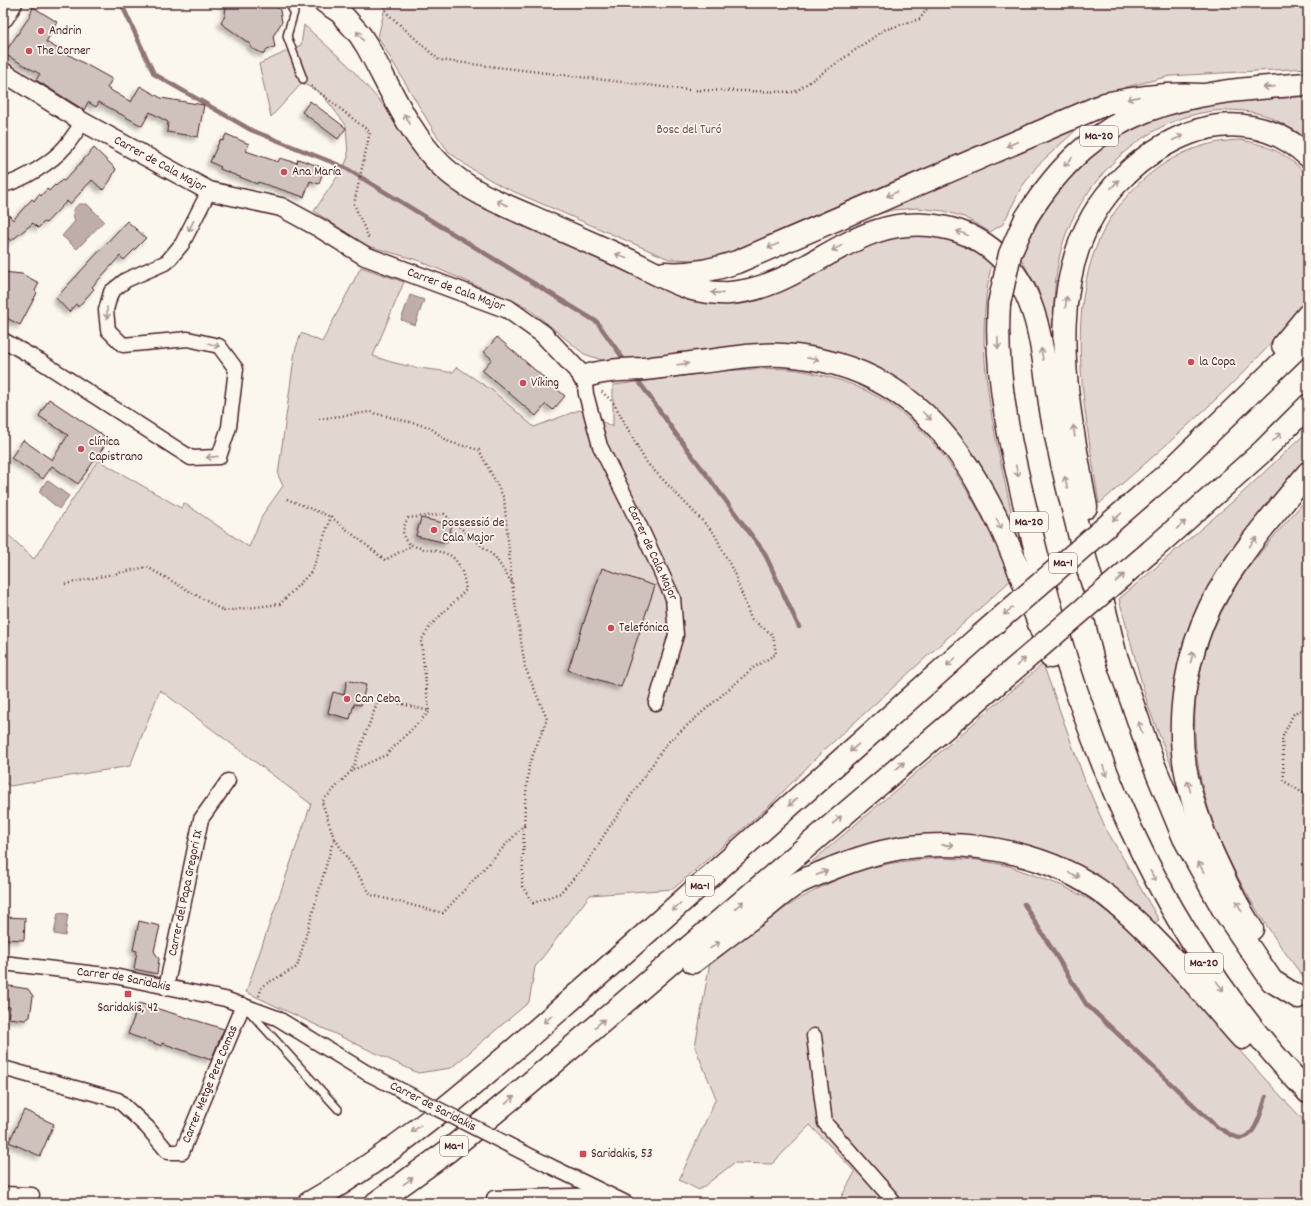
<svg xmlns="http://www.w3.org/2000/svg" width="1311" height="1206" font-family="Dekko,sans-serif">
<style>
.green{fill:#e2d7d0;stroke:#967b7e}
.water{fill:#bfadaa;stroke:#907477}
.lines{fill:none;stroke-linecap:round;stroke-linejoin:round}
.stream{stroke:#907477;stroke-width:4.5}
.building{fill:#cfc2bc;stroke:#4a1f2b;filter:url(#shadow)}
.service-casing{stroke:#4a1f2b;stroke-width:10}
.minor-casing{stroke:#4a1f2b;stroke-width:17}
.tertiary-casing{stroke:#4a1f2b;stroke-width:21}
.primary-casing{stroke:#4a1f2b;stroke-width:25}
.motorway-casing{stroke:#4a1f2b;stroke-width:25}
.path{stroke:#4a1f2b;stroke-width:2.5;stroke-dasharray:1 3;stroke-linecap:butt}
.service{stroke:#fbf7ec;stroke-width:7}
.minor{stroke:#fbf7ec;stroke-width:14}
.tertiary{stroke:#fbf7ec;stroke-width:18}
.primary{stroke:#fbf7ec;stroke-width:22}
.motorway{stroke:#fbf7ec;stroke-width:22}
.minor-bridge-casing{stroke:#4a1f2b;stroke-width:17;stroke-linecap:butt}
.motorway-bridge-casing{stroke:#4a1f2b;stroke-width:25;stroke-linecap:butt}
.minor-bridge{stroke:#fbf7ec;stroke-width:14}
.motorway-bridge{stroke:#fbf7ec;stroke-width:22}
.oneway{stroke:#ab9695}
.poi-dot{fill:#d1495b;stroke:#fbf7ec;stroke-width:1.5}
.labels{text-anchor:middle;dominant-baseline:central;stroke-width:3.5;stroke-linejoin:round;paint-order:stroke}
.shield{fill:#fbf7ec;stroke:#7f6065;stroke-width:1}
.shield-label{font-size:12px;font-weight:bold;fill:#4a1f2b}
.poi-label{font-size:13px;fill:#4a1f2b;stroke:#fbf7ec;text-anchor:start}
.park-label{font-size:13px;fill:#704d54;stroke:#fbf7ec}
.street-label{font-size:13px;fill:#4a1f2b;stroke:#fbf7ec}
</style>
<defs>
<filter id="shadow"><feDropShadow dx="-3.5" dy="3.5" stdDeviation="2" flood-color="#0004"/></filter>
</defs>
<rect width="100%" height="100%" fill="#fbf7ec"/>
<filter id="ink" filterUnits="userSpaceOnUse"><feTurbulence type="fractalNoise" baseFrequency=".025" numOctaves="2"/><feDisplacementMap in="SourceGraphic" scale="8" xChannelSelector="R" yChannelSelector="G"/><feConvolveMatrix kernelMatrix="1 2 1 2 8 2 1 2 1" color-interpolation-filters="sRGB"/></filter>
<g filter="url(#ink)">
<g class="green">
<path d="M386,3H1308V68L1170,76L1126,87L899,179L730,252L698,260L669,259L501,186L470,168L449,152L435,133L378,37Z"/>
<path d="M304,25L348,65L386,108L408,144L429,171L458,194L517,224L682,296L699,300L893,236L932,235L965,243L992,262C972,348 994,431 1012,515L1005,518L969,450L950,426L927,404L865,364L608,362L584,354L527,307L417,260L365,245L314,211L344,167L348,157L346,125L321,93L302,83L271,117L259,64L301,45Z"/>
<path d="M1308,96V143C1293,131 1276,116 1256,113C1175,96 1098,158 1068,229C1055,260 1054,295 1053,327L1050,328L1038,289L1021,259C1057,168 1121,118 1217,104C1247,99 1278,99 1308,96Z"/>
<path d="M1074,126L1076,130L1037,166L1021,188L1003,224L990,232L964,217L944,211L917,208L893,210L866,218Z"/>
<path d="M1241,140C1271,146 1287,154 1308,176V301C1247,376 1172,440 1099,504C1083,395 1050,261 1145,178C1173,154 1204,141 1241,140Z"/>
<path d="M361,267L404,282L373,356C395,364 411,367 434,370C441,370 446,373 453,372L457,367L493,391L534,427L579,410L613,427V385C669,379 734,366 790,369C803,370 816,374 829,377C900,396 941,444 976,506C989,530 1002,554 1011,580L822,752L767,808L673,889L590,895L535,967L529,1002L451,1068L418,1073L246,992L311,804L160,690L130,766L10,786L3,782V530L34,559L98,460L181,508L184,503L249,547L263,514L283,486L278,475L295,351L301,333L322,342Z"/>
<path d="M1308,431V456L1241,541L1173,727V770L1148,706L1119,599L1238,497Z"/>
<path d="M1308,497V983C1216,865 1147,728 1236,586C1256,554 1284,526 1308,497Z"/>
<path d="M1043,664L1085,781L1106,829L1159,920L1152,925L999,839C964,833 927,832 893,840C863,846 829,862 800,872Z"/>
<path d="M941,858L978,860L1009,866L1063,886L1094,902L1125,926L1172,975L1265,1079L1308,1125V1203H838L855,1172L810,1125L772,1164L734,1163L699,1190L679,1180L716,1098L695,1047L710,962C752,928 810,887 860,871C887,862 914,860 941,858Z"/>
</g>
<g class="water">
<path d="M79,204H87L104,221L77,249L62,236L75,221C72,213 72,209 79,204Z"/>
<path d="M410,295L424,300L415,325L401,320Z"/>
<path d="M47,480L69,496L59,509L39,492Z"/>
<path d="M58,913L68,914L65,936L54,934Z"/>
</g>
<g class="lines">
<g class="stream">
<path d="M98,3L122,5L154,74L251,130L344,167L597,322L627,364"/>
<path d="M635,376L676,434L764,552L799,627"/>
<path d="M1024,904L1086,1004L1217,1127C1224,1130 1232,1137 1240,1138C1255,1140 1262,1109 1266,1097"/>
</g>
</g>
<g class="building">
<path d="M226,3H271L280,10L282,22L273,36L275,47L267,49L264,54L251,48L250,44L221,23L225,16Z"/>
<path d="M33,7L57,22L46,42L112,79L107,88L131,102L140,86L161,98L204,105L198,137L167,132L168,122L150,112L142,126L99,102L96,107L88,102L84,110L36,80L40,74L4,54L30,16Z"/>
<path d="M310,101L346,128L338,139L302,112Z"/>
<path d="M226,134L249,144L246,151L278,162L280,158L297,163L298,159L324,168L319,184L310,181L304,197L258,182L257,184L220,169L221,167L210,162L220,140L223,141Z"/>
<path d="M94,148L116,169L110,181L103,190L92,180L70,204L67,201L46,223L44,222L38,228L33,223L11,241L8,238L3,240V207L13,220L32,199L34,201L39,194L41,196L47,189L49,191L55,185L56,186L62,180L64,181Z"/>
<path d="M127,221L146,238L124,260L120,256L92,287L94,289L78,307L76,304L69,312L56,298Z"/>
<path d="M3,272L22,274L39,283L35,291L37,293L20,325L3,316Z"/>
<path d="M497,337L565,396L553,410L546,404L536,416L482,370L492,359L484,352Z"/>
<path d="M49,399L109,439L78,484L52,466L43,479L11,458L23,440L52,460L68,435L39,416Z"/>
<path d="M421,518L452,525L447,543L416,536Z"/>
<path d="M602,568L655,586L621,687L568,670Z"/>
<path d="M347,680L366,685L361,705L354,704L350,719L328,713L333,692L344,695Z"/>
<path d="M7,917L25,918L24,940L6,939Z"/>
<path d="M139,921L160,926L154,951L159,959L157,974L134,969L137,951L133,950Z"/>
<path d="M3,985L28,989L33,996L30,1017L25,1020L8,1018L10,1007L3,1006Z"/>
<path d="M139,1003L224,1029L211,1060L162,1043V1046L128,1034Z"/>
<path d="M24,1110L54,1124L40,1156L9,1142Z"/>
</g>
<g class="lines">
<g class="service-casing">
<g id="service">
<path d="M289,3L294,12L287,36L303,79"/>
<path d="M248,1010L338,1109"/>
</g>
</g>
<g class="minor-casing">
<g id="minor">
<path d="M3,185C22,181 52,162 65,147C71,140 77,130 83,122"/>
<path d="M3,340L40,361L191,458L219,457L229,427L236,369L219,346L188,339L123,345L108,330L106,310L111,292L126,280L167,262L182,244L209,191"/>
<path id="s1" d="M584,377L586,394L600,446L636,518L673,598L676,635L656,703"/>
<path id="s2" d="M3,963L114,976L225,999L277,1018L367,1073"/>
<path id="s3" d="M166,988L201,819L228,781"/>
<path d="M814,1036L825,1123L891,1198L893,1203"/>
<path id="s4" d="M3,1068L118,1100L147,1127L168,1152H182L243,1005"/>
<path d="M548,1165L626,1203"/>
<path d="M3,1194L32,1195"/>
<path d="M494,1198L608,1195"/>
</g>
</g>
<g class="tertiary-casing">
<g id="tertiary">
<path d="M323,3L344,17"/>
<path id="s5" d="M3,72L83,122L209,191L281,207L318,227L365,256L508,309L543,334L584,377"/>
</g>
</g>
<g class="primary-casing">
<path id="primary" d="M3,16L11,3"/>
</g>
<g class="motorway-casing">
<g id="motorway">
<path d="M344,17L360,35L367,46C390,87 408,133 442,166C467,190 499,203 530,216C560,229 589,242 618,255C643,266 670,283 696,290C707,292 719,294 730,293C809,287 854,210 942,227C966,231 989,244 1005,262C1043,303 1043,364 1052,416C1059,452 1067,486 1076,521C1084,554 1090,582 1104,613"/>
<path d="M1026,218C1099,101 1181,93 1308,84"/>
<path d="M664,273C689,275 714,270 737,262L1105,104C1137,97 1167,93 1200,95"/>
<path d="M999,304C994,379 1012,454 1030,527C1080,737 1156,933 1308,1092"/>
<path d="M1283,345L1308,315"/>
<path d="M584,377C603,370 623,370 643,369C662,367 681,364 700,362C727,359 756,353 783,355C954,366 1002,521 1051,657"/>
<path d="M1147,491L1166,475L1308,337"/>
<path d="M1086,507C1067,401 1035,262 1123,177C1143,157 1164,143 1190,133C1232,117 1276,126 1308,156"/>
<path d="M1151,551L1263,451L1308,406"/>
<path d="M1102,598L1115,653L1153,763L1184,838L1223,909L1272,981L1298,997"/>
<path d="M1252,929C1239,909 1228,887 1218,865C1203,834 1191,801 1185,767C1176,715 1187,654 1210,607C1235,558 1273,515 1308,473"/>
<path d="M693,962C717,944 740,926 764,909C775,900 786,890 798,883C807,878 819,874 828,870C855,859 882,850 910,847C977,839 1053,855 1107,896C1158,936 1199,990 1242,1038"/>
<path d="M309,1203C417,1141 513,1050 607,968C731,858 856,747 980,636"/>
<path d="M376,1203L448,1151L528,1085L992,688"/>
</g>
</g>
<g class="path">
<path d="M382,3L388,14L439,60L688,90L795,92L884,30L920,19L931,3"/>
<path d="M311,86L370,132L354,204L369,239"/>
<path d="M319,419L370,412L429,427L449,442L479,450L504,498L512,583L525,667L547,719L529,765L525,803L522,886L533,903L560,893L585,866L606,832L667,743L753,668L776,654L773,635L751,619L735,575L714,533L646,462L613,402L601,391"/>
<path d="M287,499L331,517"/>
<path d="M65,584L147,567L224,611L280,604L312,571L331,517L385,560L411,546"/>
<path d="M1308,707L1294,713L1282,738L1284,781L1308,796"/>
<path d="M353,770L386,755L429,712"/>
<path d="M335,839L371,895L443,913L525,824"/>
<path d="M259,996L262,986L297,967L334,838L322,802L352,770L379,698L429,711L421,641L431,625L466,590C464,578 462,564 451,556C436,546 388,554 408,518L444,514L495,557L512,583"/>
</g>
<use href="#service" class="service"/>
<use href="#minor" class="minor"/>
<use href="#tertiary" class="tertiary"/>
<use href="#primary" class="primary"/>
<use href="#motorway" class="motorway"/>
<g class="minor-bridge-casing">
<g id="minor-bridge">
<path id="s6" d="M367,1073L548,1165"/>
</g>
</g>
<g class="motorway-bridge-casing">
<g id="motorway-bridge">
<path d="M999,304L1010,254L1026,218"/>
<path d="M980,636L1147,491"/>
<path d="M992,688L1151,551"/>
</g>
</g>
<use href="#minor-bridge" class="minor-bridge"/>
<use href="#motorway-bridge" class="motorway-bridge"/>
</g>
<defs><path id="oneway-shaft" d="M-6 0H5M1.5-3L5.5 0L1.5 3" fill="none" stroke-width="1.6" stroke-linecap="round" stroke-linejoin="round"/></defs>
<g class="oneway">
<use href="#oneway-shaft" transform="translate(360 36) rotate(-125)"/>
<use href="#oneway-shaft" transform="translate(1269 87) rotate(176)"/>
<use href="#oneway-shaft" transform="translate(1133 98) rotate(167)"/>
<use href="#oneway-shaft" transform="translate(407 119) rotate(-121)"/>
<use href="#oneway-shaft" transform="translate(1178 138) rotate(-23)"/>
<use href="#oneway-shaft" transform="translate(1012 144) rotate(157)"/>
<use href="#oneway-shaft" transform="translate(1068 162) rotate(133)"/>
<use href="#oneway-shaft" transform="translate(1115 184) rotate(-47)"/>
<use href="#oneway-shaft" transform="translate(892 194) rotate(157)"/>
<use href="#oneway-shaft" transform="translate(502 203) rotate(-155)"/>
<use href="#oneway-shaft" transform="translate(191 226) rotate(117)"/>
<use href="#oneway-shaft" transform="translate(962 233) rotate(-158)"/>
<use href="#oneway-shaft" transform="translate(773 246) rotate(156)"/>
<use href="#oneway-shaft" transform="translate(837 248) rotate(151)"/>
<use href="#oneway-shaft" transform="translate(621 256) rotate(-156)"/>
<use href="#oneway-shaft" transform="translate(717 293) rotate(-176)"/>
<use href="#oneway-shaft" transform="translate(1066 302) rotate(-85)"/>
<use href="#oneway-shaft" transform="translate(107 313) rotate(90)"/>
<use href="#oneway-shaft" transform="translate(998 343) rotate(87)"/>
<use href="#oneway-shaft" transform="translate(214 345) rotate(17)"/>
<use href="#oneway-shaft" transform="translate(1042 354) rotate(-99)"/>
<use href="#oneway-shaft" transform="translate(813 359) rotate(11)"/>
<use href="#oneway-shaft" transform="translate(683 364) rotate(-7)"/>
<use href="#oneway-shaft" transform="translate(927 416) rotate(42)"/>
<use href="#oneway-shaft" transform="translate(1074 431) rotate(-98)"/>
<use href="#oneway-shaft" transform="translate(1277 437) rotate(-45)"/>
<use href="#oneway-shaft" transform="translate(212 457) rotate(174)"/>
<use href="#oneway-shaft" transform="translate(1017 471) rotate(78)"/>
<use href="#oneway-shaft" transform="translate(1066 482) rotate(-104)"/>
<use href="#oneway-shaft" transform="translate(1117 517) rotate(139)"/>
<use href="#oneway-shaft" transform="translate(999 524) rotate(64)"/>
<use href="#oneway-shaft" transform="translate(1181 525) rotate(-41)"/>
<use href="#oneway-shaft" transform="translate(1253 542) rotate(-52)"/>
<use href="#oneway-shaft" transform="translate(1120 578) rotate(-41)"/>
<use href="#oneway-shaft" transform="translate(1008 611) rotate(139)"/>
<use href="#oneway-shaft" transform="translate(1192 657) rotate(-75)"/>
<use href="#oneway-shaft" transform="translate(951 662) rotate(138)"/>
<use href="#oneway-shaft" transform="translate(1021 662) rotate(-41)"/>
<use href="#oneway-shaft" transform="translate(1140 727) rotate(-109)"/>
<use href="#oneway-shaft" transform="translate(854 748) rotate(139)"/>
<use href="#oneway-shaft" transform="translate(900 766) rotate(-41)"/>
<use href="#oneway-shaft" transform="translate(1105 771) rotate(69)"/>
<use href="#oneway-shaft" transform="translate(1189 786) rotate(-104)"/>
<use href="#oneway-shaft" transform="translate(793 802) rotate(138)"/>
<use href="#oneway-shaft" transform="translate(837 820) rotate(-41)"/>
<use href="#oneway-shaft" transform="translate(948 845) rotate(1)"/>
<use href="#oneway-shaft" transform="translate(1201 867) rotate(-118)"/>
<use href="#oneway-shaft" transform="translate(822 873) rotate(-23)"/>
<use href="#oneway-shaft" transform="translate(1074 875) rotate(25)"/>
<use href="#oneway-shaft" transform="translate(1153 876) rotate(63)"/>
<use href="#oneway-shaft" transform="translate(739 905) rotate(-41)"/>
<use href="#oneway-shaft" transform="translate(1239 906) rotate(-118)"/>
<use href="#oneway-shaft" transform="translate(676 907) rotate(139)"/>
<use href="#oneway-shaft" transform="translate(715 945) rotate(-37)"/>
<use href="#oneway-shaft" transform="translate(1220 986) rotate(54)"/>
<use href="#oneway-shaft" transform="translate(548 1019) rotate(139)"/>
<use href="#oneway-shaft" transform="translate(600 1023) rotate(-41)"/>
<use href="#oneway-shaft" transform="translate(510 1100) rotate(-40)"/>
<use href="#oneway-shaft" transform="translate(416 1129) rotate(143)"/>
<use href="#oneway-shaft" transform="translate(408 1181) rotate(-36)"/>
</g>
</g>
<g class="poi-dot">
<circle cx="41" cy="31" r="4"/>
<circle cx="29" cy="51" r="4"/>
<circle cx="284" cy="172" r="4"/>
<circle cx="1191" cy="362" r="4"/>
<circle cx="523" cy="383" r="4"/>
<circle cx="81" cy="449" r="4"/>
<circle cx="434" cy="530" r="4"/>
<circle cx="611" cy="628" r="4"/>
<circle cx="347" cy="699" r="4"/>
<rect x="124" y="990" width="8" height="8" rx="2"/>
<rect x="579" y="1150" width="8" height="8" rx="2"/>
</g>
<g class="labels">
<g class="shield">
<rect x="1080" y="126" width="38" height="20" rx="3"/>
<rect x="1010" y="512" width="38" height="20" rx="3"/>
<rect x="1049" y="553" width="28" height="20" rx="3"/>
<rect x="686" y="876" width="28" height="20" rx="3"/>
<rect x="1185" y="953" width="38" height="20" rx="3"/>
<rect x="440" y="1136" width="28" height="20" rx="3"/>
</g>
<g class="shield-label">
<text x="1099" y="136">Ma-20</text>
<text x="1029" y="522">Ma-20</text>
<text x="1063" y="563">Ma-1</text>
<text x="700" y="886">Ma-1</text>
<text x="1204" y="963">Ma-20</text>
<text x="454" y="1146">Ma-1</text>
</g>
<g class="poi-label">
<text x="49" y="31">Andrin</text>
<text x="37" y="51">The Corner</text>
<text x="292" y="172">Ana María</text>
<text x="1199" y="362">la Copa</text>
<text x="531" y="383">Víking</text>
<text x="89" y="442">clínica<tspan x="89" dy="15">Capistrano</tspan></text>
<text x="442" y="523">possessió de<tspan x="442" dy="15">Cala Major</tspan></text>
<text x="619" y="628">Telefónica</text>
<text x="355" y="699">Can Ceba</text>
<text x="128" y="1008" text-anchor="middle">Saridakis, 42</text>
<text x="591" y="1154">Saridakis, 53</text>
</g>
<g class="park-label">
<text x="689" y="130">Bosc del Turó</text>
</g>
<g class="street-label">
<text stroke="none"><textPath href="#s5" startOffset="182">Carrer de Cala Major</textPath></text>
<text stroke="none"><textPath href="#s5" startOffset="506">Carrer de Cala Major</textPath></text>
<text stroke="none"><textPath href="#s1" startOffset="190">Carrer de Cala Major</textPath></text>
<text stroke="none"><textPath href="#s3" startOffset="97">Carrer del Papa Gregori IX</textPath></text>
<text stroke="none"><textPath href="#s2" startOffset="122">Carrer de Saridakis</textPath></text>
<text stroke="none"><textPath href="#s4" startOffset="279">Carrer Metge Pere Comas</textPath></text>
<text stroke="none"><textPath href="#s6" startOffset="74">Carrer de Saridakis</textPath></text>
</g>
</g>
<rect width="1311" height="1206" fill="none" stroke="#fbf7ec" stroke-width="16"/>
<rect x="8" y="8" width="1295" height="1190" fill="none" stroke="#4a1f2b" stroke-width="1.5" filter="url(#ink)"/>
</svg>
